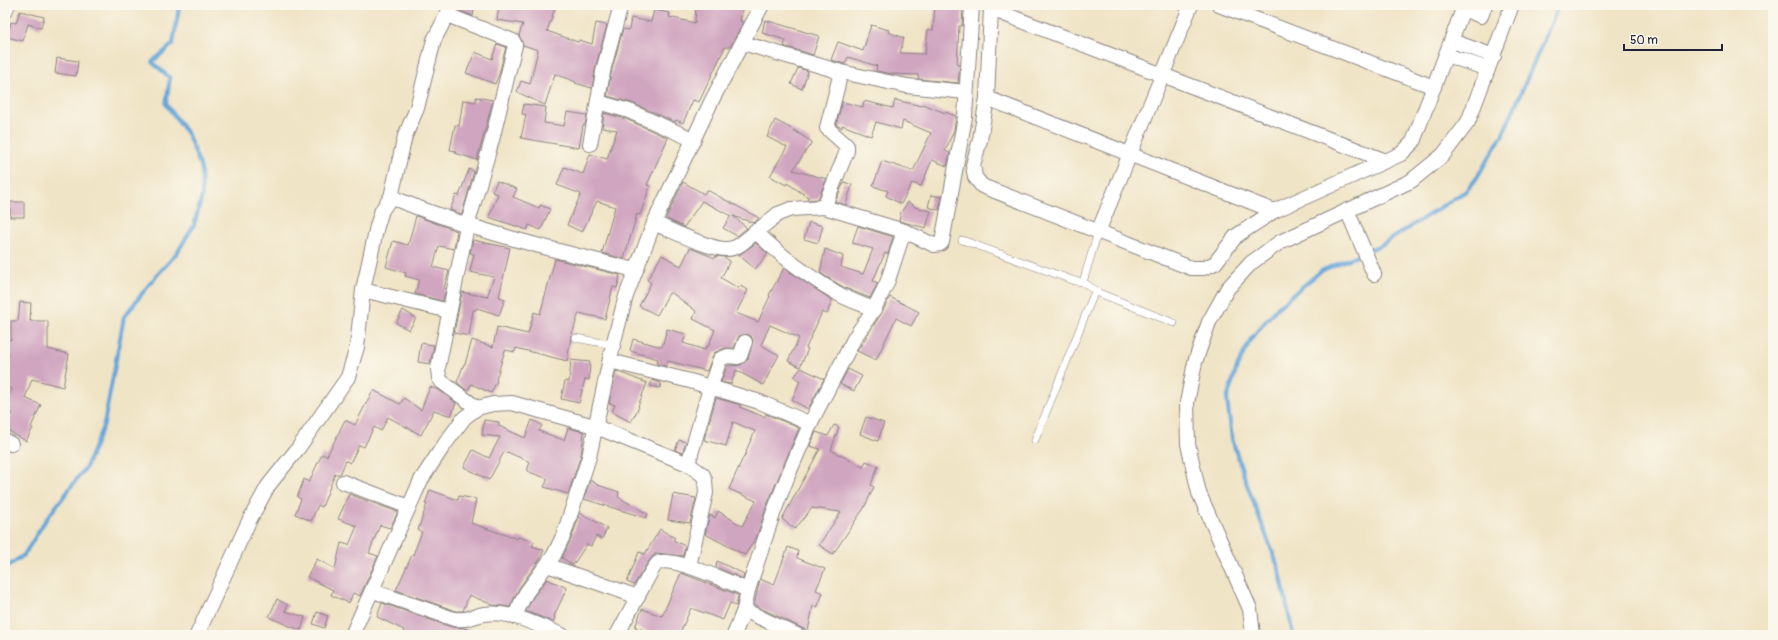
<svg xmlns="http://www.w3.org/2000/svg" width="1778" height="640" font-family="Pangolin,sans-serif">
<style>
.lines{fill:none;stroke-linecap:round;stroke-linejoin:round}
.stream{stroke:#65a6d9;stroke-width:4}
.building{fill:#d0a5c0}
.lane-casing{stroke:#898380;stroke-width:8}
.street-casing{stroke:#898380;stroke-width:16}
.lane{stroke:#fff;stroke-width:7}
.street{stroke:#fff;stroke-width:14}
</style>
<rect width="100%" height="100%" fill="#fbf7ec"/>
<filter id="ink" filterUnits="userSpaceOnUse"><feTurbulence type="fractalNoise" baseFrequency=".025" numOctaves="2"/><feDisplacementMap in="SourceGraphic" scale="8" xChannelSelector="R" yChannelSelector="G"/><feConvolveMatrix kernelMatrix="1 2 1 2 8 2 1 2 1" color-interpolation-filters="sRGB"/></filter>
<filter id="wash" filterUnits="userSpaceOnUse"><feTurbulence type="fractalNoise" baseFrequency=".012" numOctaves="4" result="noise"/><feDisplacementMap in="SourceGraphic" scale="16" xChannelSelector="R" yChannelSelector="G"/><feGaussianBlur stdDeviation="0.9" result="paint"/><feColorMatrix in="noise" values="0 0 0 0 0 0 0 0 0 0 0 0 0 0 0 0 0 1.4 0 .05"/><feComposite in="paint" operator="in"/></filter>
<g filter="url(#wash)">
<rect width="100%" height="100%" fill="#f0e4c6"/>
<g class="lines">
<g class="stream">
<path d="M5,568L24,555L45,521L86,467L104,424L124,317L151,282L177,253L194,225L202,196L201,168L188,135L166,104L170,78L152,62L173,44L179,7L183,5"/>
<path d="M1293,635L1280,572L1246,482L1232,439L1227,399L1237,367L1251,339L1265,322L1278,307L1321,271L1383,244L1466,191L1476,179L1503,134L1559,5"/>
</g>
</g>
<g id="blocks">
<g class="building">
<path d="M461,5H475L473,16L460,11Z"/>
<path d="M523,5H556L547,31L578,42L579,40L592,44L596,23L607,25L596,65L592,88L575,83L576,82L555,74L545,105L517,92L521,81L530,84L538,50L523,45L519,35L523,24L497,20L499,6L522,9Z"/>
<path d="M696,5H743L740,21H742V25L730,47H725L699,102L693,100L683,123L676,120L675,122L632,103L607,96L612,69L623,29L629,30L631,18L651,22L654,10L670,13L669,17L695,23Z"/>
<path d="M935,5H963L962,26H959L957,65H960L958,83L918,79V75L893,74L876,71L877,66L848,57L845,64L831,60L838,42L863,51L871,25L889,30L888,32L904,38L900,53L925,54L928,29L933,30Z"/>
<path d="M20,11L44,17L41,28L28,24L23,41L7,37L11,22L16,23Z"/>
<path d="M765,20L819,36L813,55L784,46L786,40L762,33Z"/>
<path d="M497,44L506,47L499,74L495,84L466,73L475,52L492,59Z"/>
<path d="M57,58L78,61L76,76L55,73Z"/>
<path d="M798,68L808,71L802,89L791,84Z"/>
<path d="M476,97L493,100L477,160L455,153L456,151L450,150L455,125L459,126L463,100L476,102Z"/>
<path d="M895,100L922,106L923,104L945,113V112L956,116L954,130L945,151L950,153L947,166L932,160L921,186L912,183L901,204L886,196L888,191L873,186L882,161L913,171L931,133L903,121L901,129L876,122L871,136L842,125V128L836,125L842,102L863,107L864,101L893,108Z"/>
<path d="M524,104L546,107L544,123L564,126L567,112L587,115L585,125H583L579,148L521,138L526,115L522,114Z"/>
<path d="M604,113L626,119L668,138L647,185L650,186L640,215L637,214L624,259L602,253L615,207L597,201L582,232L567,225L581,194L557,185L564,167L583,174L590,154L607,159L617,130L602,128Z"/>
<path d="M775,120L792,129L812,142L793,170L827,179L818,199L807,200L808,197L787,183L786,185L770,176L787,147L767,137Z"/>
<path d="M469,169L474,171L462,214L450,210L456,195L459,196Z"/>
<path d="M497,181L517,189L513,197L539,208L540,205L550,209L541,230L529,225L527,230L489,217L498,194L492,192Z"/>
<path d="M683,182L704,194L707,190L759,218L754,223L733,216L747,228L737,236L723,228L731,216L702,201L684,227L669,220L666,218Z"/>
<path d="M844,182L852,185L846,205L835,202Z"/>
<path d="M931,195L942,197L939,210L928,207Z"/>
<rect x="10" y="202" width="14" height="15"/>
<path d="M908,202L915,207L931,211L926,228L899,221L901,212Z"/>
<path d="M416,216L457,231L454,249L439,246L433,267L449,271L444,288L446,289L443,301L415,294L419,280L405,276L406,273L386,267L393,241L408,245Z"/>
<path d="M809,222L823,226L818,243L804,239Z"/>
<path d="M858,226L893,237L888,254L885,253L873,281L878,283L870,298L845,288L820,273L825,249L843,256L841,267L863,274L873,249L852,243Z"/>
<path d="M473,240L510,248L499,297L505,299L499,315L477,308L476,310H473L469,336L454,333L462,292L487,297L494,277L470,272L474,254L470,253Z"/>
<path d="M756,243L768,254L755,269L739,255Z"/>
<path d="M690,248L715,258L716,256L724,257L730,261L721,278L738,288L740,286L748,290L736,313L758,322L770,296L769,295L784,268L832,300L827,314L822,312L806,348L808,349L800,367L788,361L799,338L770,325L761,345L779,355L763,385L736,370L731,384L721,382L727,366L741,365L748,359L753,341L751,336L747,334L739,336L734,348H725L714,353L707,371L668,361L666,366L657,364L658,359L630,351L633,339L662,347L667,329L686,334L683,343L705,350L706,346L708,347L715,330L693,319L696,311L672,293H669L657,315L639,306L651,283L647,280L662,255L681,266Z"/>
<path d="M555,259L620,275L617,288L613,287L605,319L579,313L571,337L567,361L516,348L515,352L505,350L496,380L497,381L491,393L471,384L468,390H466L457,382L464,364H465L472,340L493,347L497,327L528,334L534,312L540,314Z"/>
<path d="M890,297L919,312L911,326L896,318L876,360L857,351L881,314Z"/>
<path d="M20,302L31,303L30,321H48V349L69,354L63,387L32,379L25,398L41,405L31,427L33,428L26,441L5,429V426L12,413L5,411V404L12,389L5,386V365L9,354L5,352V338L11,340V321H18Z"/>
<path d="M403,310L416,318L409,330L396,323Z"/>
<path d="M421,343L434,345L430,364L418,362Z"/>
<path d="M571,360L590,362L589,380L585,379L579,403L561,399L565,381L569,382Z"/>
<path d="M801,368L824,379L808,409L792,400L800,381L794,377Z"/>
<path d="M848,369L862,376L854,391L840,384Z"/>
<path d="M616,371L647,383L638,406L639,407L631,422L612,412L615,405L609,403Z"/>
<path d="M652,380L661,383L660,388L650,386Z"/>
<path d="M430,387L439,390L456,403L451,416L434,410L421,435L388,417L381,431L374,427L364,447L359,445L350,463L346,461L340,474H335L322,507L318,505L311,521L295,514L301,499L297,497L304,479L309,482L322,454L327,456L345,420L355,425L373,390L400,404L404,398L421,410Z"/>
<path d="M716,398L741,405L740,407L764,417L766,414L799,428L766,508L756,538L745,555L705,534L710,515L715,518L718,511L742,526L756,501L729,489L742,460L747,452L746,451L755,431L733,422L726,446L704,440Z"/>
<path d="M866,417L884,423L878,441L860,434Z"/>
<path d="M484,420L499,422V426L525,438L532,420L542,425L539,431L564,440L568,428L584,432L581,455L568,494L544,487L548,479L527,471L530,462L507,452V453L504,452L489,480L464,467L473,450L489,458L500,437L482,435Z"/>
<path d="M834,425L839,427L831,450L863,467L866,461L878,466L871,485L874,487L864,508L833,554L819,545L841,512L812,508L795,529L782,519L820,449L810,446L816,432L828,436Z"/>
<path d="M679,440L686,442L682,453L675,450Z"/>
<path d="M590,480L598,485L619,492L618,497L648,514L646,518L584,499Z"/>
<path d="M430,490L458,500L459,496L476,499L471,523L517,539L518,537L534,542L532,546L544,550L540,559L519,588L510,607L493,605L469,595L463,611H456L396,590L412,555H413L422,532L418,530L427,504H425Z"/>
<path d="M349,494L398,512L390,528L380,525L369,553L378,556L376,560L360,596L353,593L349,603L331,595L333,590L307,577L317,559L335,569L341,543L349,545L357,526L338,519Z"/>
<path d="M673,494L696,498L690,523L668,520Z"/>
<path d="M580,513L607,528L602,539L596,536L591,546L587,544L573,565L562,558L572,537Z"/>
<path d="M660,529L675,538L673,540L685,546L683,556L656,553L648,562L634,585L627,582L639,552L645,554Z"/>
<path d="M788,547L798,551L797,558L825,569L816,590L823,593L817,608L813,606L808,631L754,605L760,579L774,585Z"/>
<path d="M717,561L744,574L743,579L716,567Z"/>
<path d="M681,573L738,595L736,606L730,603L723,620L691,608L679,635H657L635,627L642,609L662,616Z"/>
<path d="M547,579L567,588L554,616L555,617L553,622L526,611L533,597Z"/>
<path d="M277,599L288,605L285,611L305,617L301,630L289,626L269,617Z"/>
<path d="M382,603L451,627L464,628L480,634L479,635H402L404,630L377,617Z"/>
<path d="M317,612L328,616L324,628L313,624Z"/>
</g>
</g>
</g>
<g filter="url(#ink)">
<use href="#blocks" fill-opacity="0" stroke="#898380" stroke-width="1"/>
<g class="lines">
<g class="lane-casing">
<g id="lane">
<path d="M962,240L1075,281L1083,282L1098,232"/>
<path d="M1083,282L1099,293L1174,323"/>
<path d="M576,338L613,345"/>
<path d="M1035,440L1095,291"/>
</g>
</g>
<g class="street-casing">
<g id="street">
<path d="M452,5L434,40L417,108L405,136L391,197C470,230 553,250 635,270"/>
<path d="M993,5L991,9L987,98L980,140L973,165L975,177L982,186L1191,268H1204L1215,263L1236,236L1274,211L1401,154L1413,142L1463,9L1481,16L1485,5"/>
<path d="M1219,5L1434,87"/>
<path d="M991,9L1386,161"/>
<path d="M5,11L8,5"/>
<path d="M447,15L513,41L515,45L492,140L467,226L438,368L439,378L442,382L477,408"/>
<path d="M1452,41L1494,56"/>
<path d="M743,43L841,72L907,86L966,92"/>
<path d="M1446,55L1488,69"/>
<path d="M987,98L1274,211"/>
<path d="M598,102L629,111L694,140"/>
<path d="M590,144L604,67L621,5"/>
<path d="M824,207L847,151V146L827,128L841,72"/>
<path d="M1347,210L1374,274"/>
<path d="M654,223C671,230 710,250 727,249C733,249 737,247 741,244L778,214L791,209L824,207L904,231L934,245L940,244L942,242L965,117L972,5"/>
<path d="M755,231C780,255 807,276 837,293C848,300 862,304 874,309"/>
<path d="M1098,232L1191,5"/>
<path d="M363,290L449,311"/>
<path d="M610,361L690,381L760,402L811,424"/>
<path d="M5,441L11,444"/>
<path d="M688,464L710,388L720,359L728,356L738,357L740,356L745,342"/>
<path d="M343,482L409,507"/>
<path d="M547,565L638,597"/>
<path d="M373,591L454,619C468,621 472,616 484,614C510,610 539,626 562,635"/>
<path d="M744,610L797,635"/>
<path d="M514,617L526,593L554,555L564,534L589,457L613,345L626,296L654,223L712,100L762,5"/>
<path d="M197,635L249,521L268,486L299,447L348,377L357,347L363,290L377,226L382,210L391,197"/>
<path d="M352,635L421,480L442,448L464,418L477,408L493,404L512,403L594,426L688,464L703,475L705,480L706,493L689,566"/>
<path d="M617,635C623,625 653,565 658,563C671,555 733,584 748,590"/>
<path d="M734,635L744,610L748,590L774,511L789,473L812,420L855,337L874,309L887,283L904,231"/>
<path d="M1253,635L1250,609L1199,493L1188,444L1187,403L1195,362L1209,322L1228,288L1251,263L1280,242L1411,181L1443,155L1468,122L1512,5"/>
</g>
</g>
<use href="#lane" class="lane"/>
<use href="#street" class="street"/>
</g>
</g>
<rect width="1778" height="640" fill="none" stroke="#fbf7ec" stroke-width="20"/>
<path d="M1624 44v6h98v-6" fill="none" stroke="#22223b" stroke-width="2"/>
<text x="1630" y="44" font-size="12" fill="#22223b" stroke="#fbf7ec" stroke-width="3" paint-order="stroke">50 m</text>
</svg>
